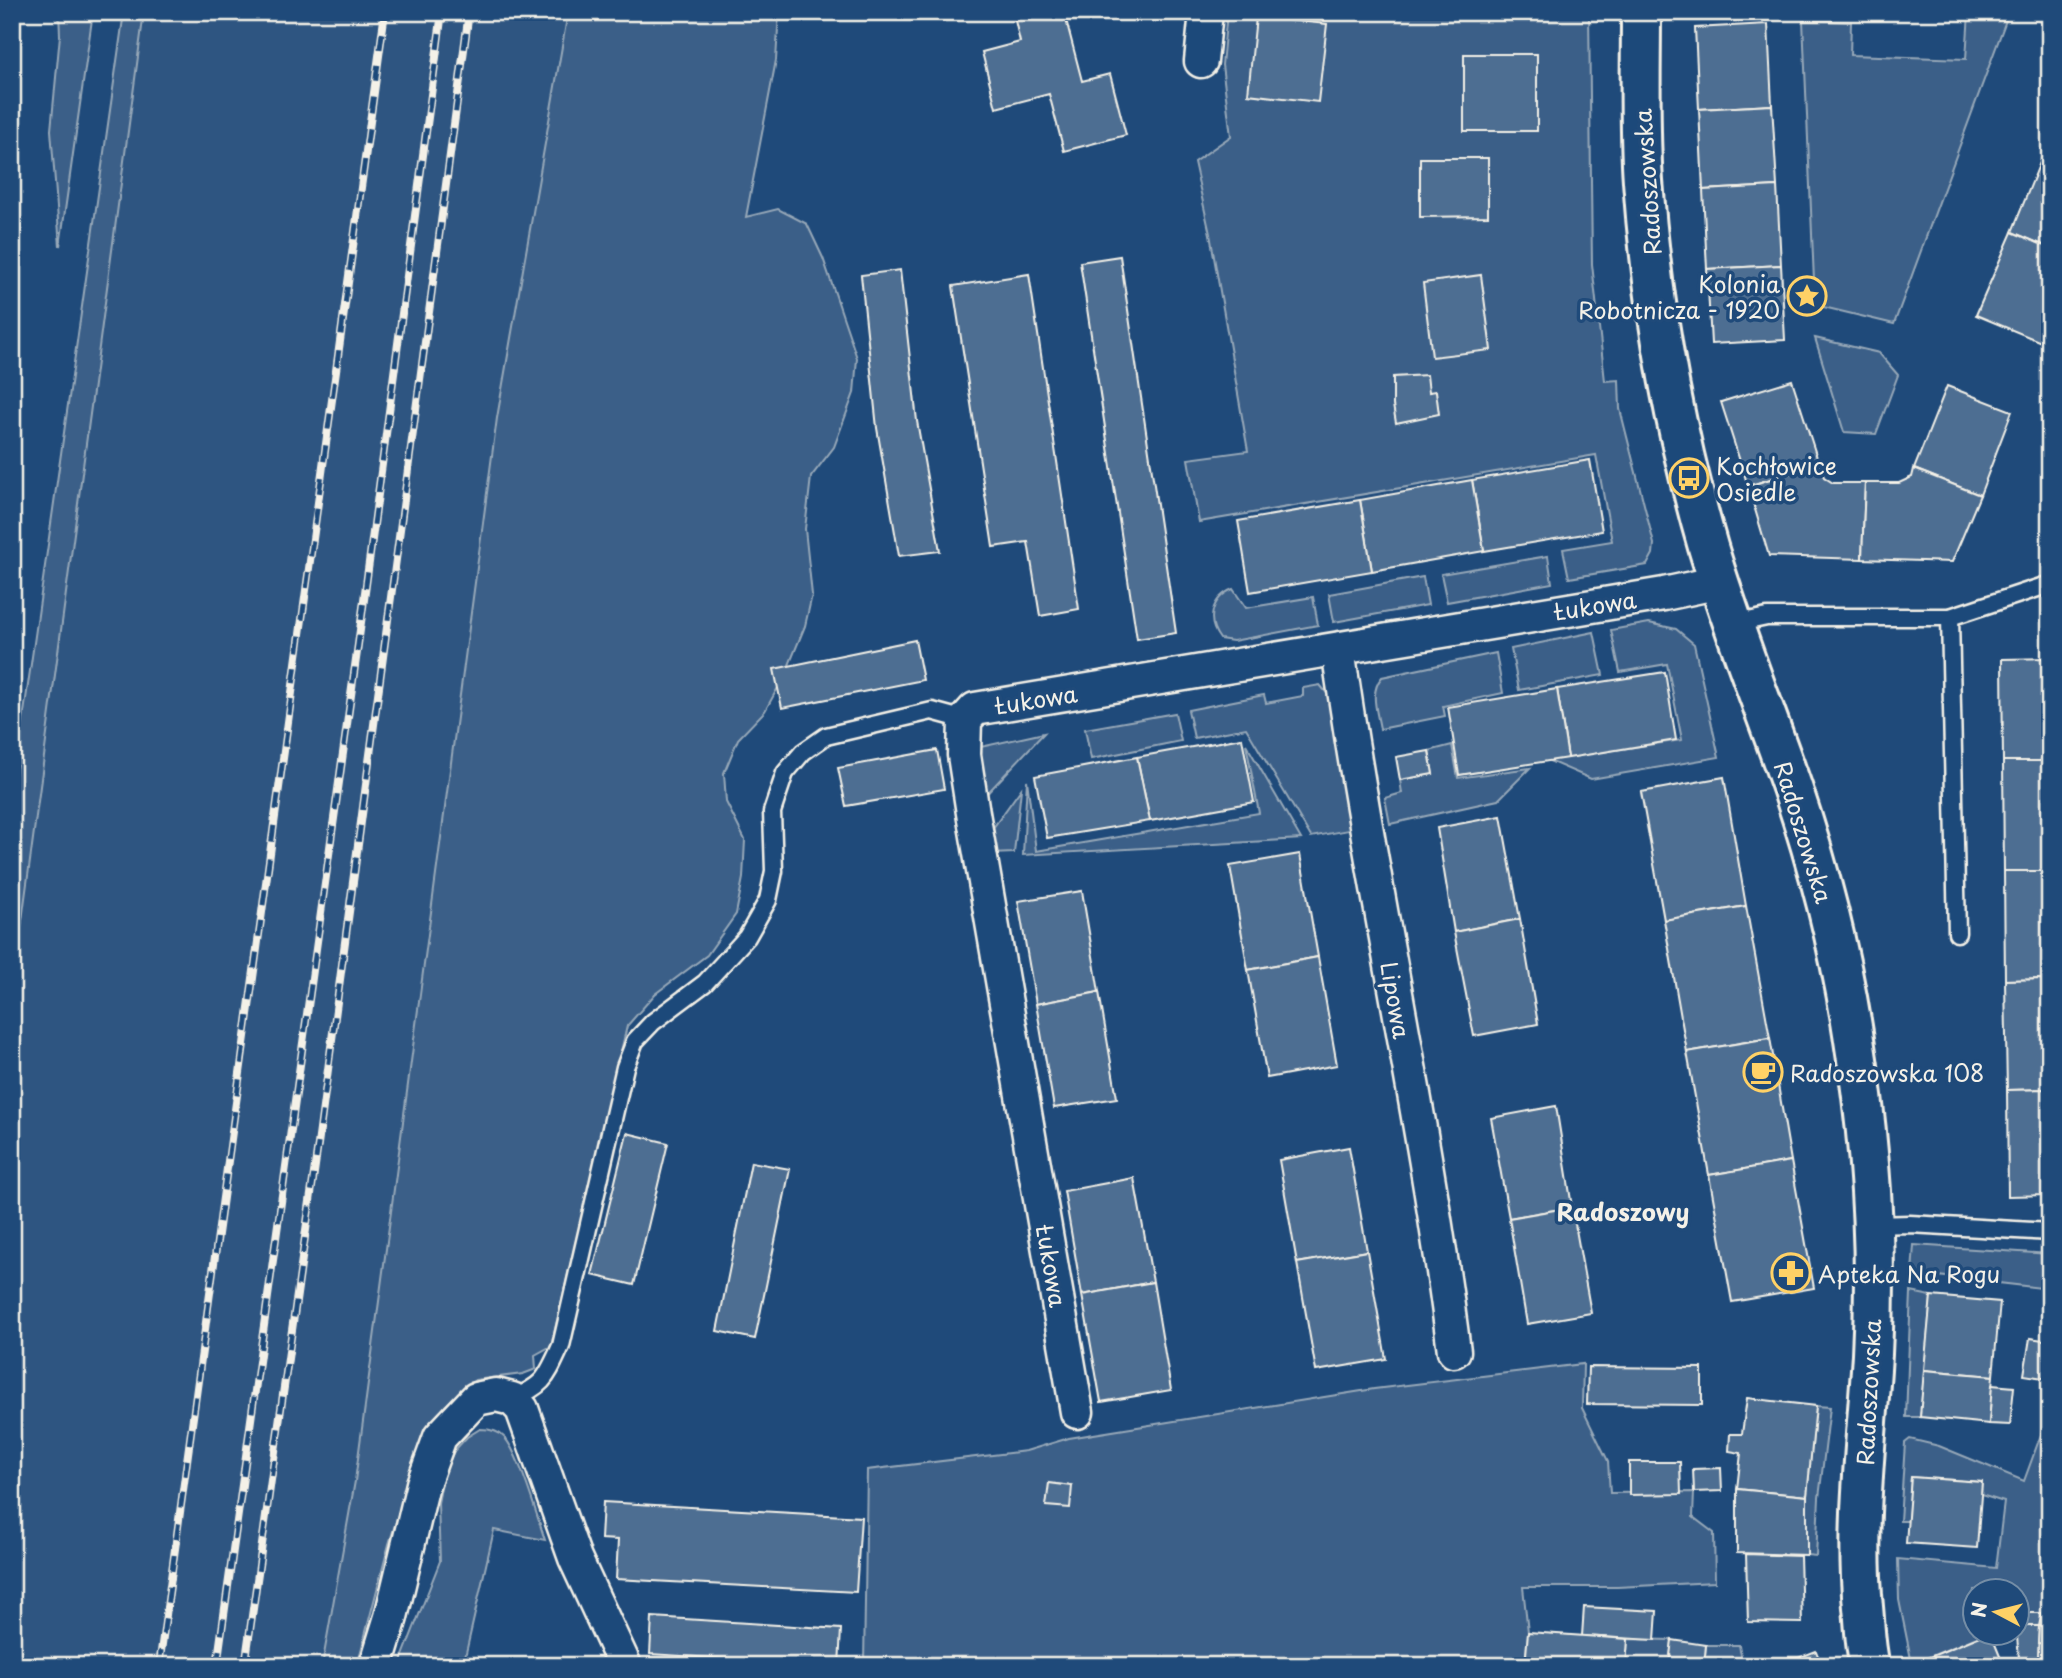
<svg xmlns="http://www.w3.org/2000/svg" width="2062" height="1678" font-family="'Playpen Sans',sans-serif">
<style>
.built{fill:#2d5581}
.green{fill:#3a5f88;stroke:#97a8b8;stroke-width:2;fill-rule:evenodd}
.building{fill:#4d6e92;stroke:#f4f1e8;stroke-width:2}
.lines{fill:none;stroke-linecap:round;stroke-linejoin:round}
.lane-casing{stroke:#f4f1e8;stroke-width:21}
.street-casing{stroke:#f4f1e8;stroke-width:37}
.secondary-casing{stroke:#f4f1e8;stroke-width:44}
.lane{stroke:#1f4a7a;stroke-width:16}
.street{stroke:#1f4a7a;stroke-width:32}
.secondary{stroke:#1f4a7a;stroke-width:38}
.rail-casing{stroke:#f4f1e8;stroke-width:8}
.rail{stroke:#1f4a7a;stroke-width:5;stroke-dasharray:16;stroke-linecap:butt}
.labels{text-anchor:middle;dominant-baseline:central;stroke-width:7;stroke-linejoin:round;paint-order:stroke}
.street-label{font-size:23px;fill:#f4f1e8;stroke:#1f4a7a}
.poi-label{font-size:23px;fill:#f4f1e8;stroke:#1f4a7a;text-anchor:start}
.neighbourhood-label{font-size:24px;font-weight:bold;fill:#f4f1e8;stroke:#1f4a7a}
</style>
<rect width="100%" height="100%" fill="#1f4a7a"/>
<filter id="ink" filterUnits="userSpaceOnUse"><feTurbulence type="fractalNoise" baseFrequency=".0143" numOctaves="2"/><feDisplacementMap in="SourceGraphic" scale="14" xChannelSelector="R" yChannelSelector="G"/><feConvolveMatrix kernelMatrix="1 2 1 2 8 2 1 2 1" color-interpolation-filters="sRGB"/></filter>
<g filter="url(#ink)">
<path class="built" d="M144,12H568L497,418L355,1481L322,1666H12V995Z"/>
<g class="green">
<path d="M59,12H93L60,246L51,130L60,35Z"/>
<path d="M124,12H144L12,995V797Z"/>
<path d="M568,12H779L776,60L746,217L778,209L807,224L823,258L857,358L854,393L834,447L811,477L805,529L812,595L805,626L785,675L765,711L738,739L724,773L726,802L745,840L743,878L736,914L707,955L655,994L627,1026L551,1346L535,1355L536,1369L523,1374L475,1380L445,1406L417,1454L389,1544L357,1666H322L355,1481L497,418Z"/>
<path d="M1227,12H1589L1592,264L1605,381L1619,380L1620,409L1654,544L1653,554L1647,565L1569,578L1563,549L1612,541L1596,455L1199,522L1188,459L1248,451L1210,234L1194,162L1231,136L1222,65Z"/>
<path d="M1969,12H2009L1894,324L1815,305L1803,20L1851,22L1850,55L1966,59Z"/>
<path d="M1815,338L1879,353L1898,375L1876,434L1844,432Z"/>
<path d="M1548,556L1552,583L1447,602L1441,574Z"/>
<path d="M1423,577L1428,605L1334,622L1329,594Z"/>
<path d="M1233,589L1246,608L1313,597L1318,625L1233,641L1220,639C1206,621 1211,598 1233,589Z"/>
<path d="M1649,623L1676,629L1694,644L1719,757L1591,779L1547,760L1682,740L1667,664L1620,672L1611,630Z"/>
<path d="M1594,632L1603,675L1519,690L1511,649Z"/>
<path d="M1496,653L1503,693L1443,706L1445,716L1380,729C1377,711 1369,692 1382,677Z"/>
<path d="M1320,685L1331,698L1354,829L1311,837L1246,728L1194,738L1188,710L1264,695L1266,703L1303,696V688Z"/>
<path d="M1175,713L1181,741L1091,759L1085,729Z"/>
<path d="M1044,733L979,802L976,748Z"/>
<path d="M1246,744L1301,839L1023,855L1027,780L1036,851L1259,813Z"/>
<path d="M1452,745L1458,778L1530,768L1498,800L1390,824L1385,798L1402,793L1400,780L1433,774L1429,751Z"/>
<path d="M1021,789L1014,853L990,854L988,835Z"/>
<path d="M1914,1245L2050,1254V1289L1912,1273Z"/>
<path d="M1911,1292L1931,1296L1920,1417H1906Z"/>
<path d="M1583,1364L1582,1408L1608,1461L1610,1493L1694,1492L1693,1517L1714,1533L1715,1582L1617,1587H1523L1528,1632L1525,1666H864L867,1470L1026,1451L1069,1438L1374,1389ZM1049,1483L1071,1486H1072L1047,1505Z"/>
<path d="M1816,1406L1830,1407L1819,1498L1816,1556L1807,1555V1496Z"/>
<path d="M2050,1410V1627L2039,1626L2042,1614L2017,1613L2016,1590H1974V1632L1987,1633L1912,1664L1899,1600L1898,1559L1996,1568L2004,1502L1981,1495L1982,1482L1911,1477L1908,1521H1900L1905,1443L1910,1439L1939,1446L2024,1481Z"/>
<path d="M480,1429C490,1429 499,1431 505,1438C520,1456 537,1516 545,1540L494,1530L463,1666H399L440,1561L438,1503L444,1472L454,1451L467,1437Z"/>
<path d="M1628,1639L1672,1640L1669,1664L1681,1666H1626Z"/>
<path d="M1706,1645H1739L1742,1660L1726,1666H1704Z"/>
</g>
<g class="building">
<path d="M1013,12H1064L1082,81L1110,74L1126,135L1064,151L1049,94L996,108L982,52L1020,42Z"/>
<path d="M1256,17L1327,24L1318,102L1248,94Z"/>
<path d="M1768,24L1772,105L1699,109L1695,28Z"/>
<rect x="1464" y="54" width="73" height="77"/>
<path d="M1772,105L1777,186L1703,190L1699,109Z"/>
<path d="M2047,145L2050,146V248L2012,232Z"/>
<path d="M1420,158H1488V216L1420,217Z"/>
<path d="M1777,186L1781,265L1707,269L1703,190Z"/>
<path d="M2012,232L2050,248V322L2041,342L1976,315Z"/>
<path d="M1120,256L1176,633L1137,639L1080,262Z"/>
<path d="M1781,265L1785,340L1711,344L1707,269Z"/>
<path d="M900,270L917,421L940,551L899,556L877,428L861,275Z"/>
<path d="M1029,274L1079,609L1040,616L1028,542L993,547L953,286Z"/>
<path d="M1481,275L1491,350L1432,357L1423,283Z"/>
<path d="M1427,375L1429,392L1436,391L1439,414L1396,423L1393,405V377Z"/>
<path d="M1792,380L1819,464L1748,486L1721,402Z"/>
<path d="M1947,386L2012,411L1980,495L1914,469Z"/>
<path d="M1590,460L1602,531L1484,551L1472,480Z"/>
<path d="M1819,464L1824,477L1833,483H1865L1862,559L1769,556L1748,486Z"/>
<path d="M1914,469L1980,495L1952,562L1862,559L1865,483H1899L1912,477Z"/>
<path d="M1472,480L1484,551L1372,571L1360,500Z"/>
<path d="M1360,500L1372,571L1250,592L1238,521Z"/>
<path d="M915,640L923,680L782,708L774,669Z"/>
<path d="M2050,658V761H2003L2002,659Z"/>
<path d="M1665,672L1676,740L1568,758L1557,689Z"/>
<path d="M1557,689L1568,758L1459,775L1448,707Z"/>
<path d="M1242,738L1254,802L1150,821L1137,757Z"/>
<path d="M937,750L944,789L846,806L838,768Z"/>
<path d="M1429,751L1433,774L1400,780L1396,757Z"/>
<path d="M1137,757L1150,821L1047,838L1035,776Z"/>
<path d="M2003,761H2050V871H2004Z"/>
<path d="M1724,777L1746,906L1664,920L1641,792Z"/>
<path d="M1501,816L1520,919L1454,932L1437,828Z"/>
<path d="M1300,854L1318,957L1248,970L1230,866Z"/>
<path d="M2004,871H2050V979L2005,980Z"/>
<path d="M1082,891L1099,992L1036,1004L1018,901Z"/>
<path d="M1746,906L1770,1038L1687,1052L1664,920Z"/>
<path d="M1520,919L1538,1024L1474,1036L1454,932Z"/>
<path d="M1318,957L1337,1065L1267,1078L1248,970Z"/>
<path d="M2050,979V1089L2007,1090L2005,980Z"/>
<path d="M1099,992L1117,1098L1054,1108L1036,1004Z"/>
<path d="M1770,1038L1791,1161L1709,1175L1687,1052Z"/>
<path d="M2050,1089V1195L2008,1196L2007,1090Z"/>
<path d="M1556,1106L1572,1207L1509,1218L1491,1118Z"/>
<path d="M627,1133L668,1143L634,1285L592,1275Z"/>
<path d="M1349,1147L1367,1251L1297,1263L1279,1160Z"/>
<path d="M1791,1161L1814,1288L1732,1302L1709,1175Z"/>
<path d="M751,1162L790,1169L755,1339L717,1331Z"/>
<path d="M1134,1178L1153,1282L1082,1295L1064,1191Z"/>
<path d="M1572,1207L1591,1313L1527,1324L1509,1218Z"/>
<path d="M1367,1251L1386,1359L1316,1371L1297,1263Z"/>
<path d="M1153,1282L1171,1390L1101,1402L1082,1295Z"/>
<path d="M1931,1296L2000,1302L1993,1376L1924,1370Z"/>
<path d="M2030,1338L2050,1341V1379L2024,1375Z"/>
<path d="M1588,1367L1702,1368V1405L1587,1404Z"/>
<path d="M1924,1370L1993,1376L1989,1424L1920,1417Z"/>
<path d="M1992,1385L2014,1387L2010,1425L1989,1424Z"/>
<path d="M1747,1398L1816,1406L1807,1496L1737,1489L1741,1453L1729,1451L1730,1434H1742Z"/>
<path d="M1629,1462H1680L1681,1494L1629,1495Z"/>
<path d="M1721,1468L1722,1491L1694,1492L1693,1469Z"/>
<path d="M1911,1477L1982,1482L1977,1548L1906,1543Z"/>
<path d="M1049,1483L1072,1486L1070,1508L1046,1506Z"/>
<path d="M1737,1489L1807,1496V1555L1737,1553Z"/>
<path d="M603,1502L861,1517L856,1592L616,1579L618,1540L601,1539Z"/>
<path d="M1746,1554L1800,1556L1802,1623L1748,1622Z"/>
<path d="M1584,1607L1657,1611L1655,1640L1582,1636Z"/>
<path d="M2016,1613H2042L2039,1626H2016Z"/>
<path d="M652,1617L841,1629L839,1666L650,1654Z"/>
<path d="M2016,1626H2039L2038,1658H2019Z"/>
<path d="M2039,1626L2050,1627V1644L2038,1643Z"/>
<path d="M1528,1632L1628,1639L1626,1666H1525Z"/>
<path d="M1990,1632L2004,1666H1928L1925,1659Z"/>
<path d="M1672,1640L1706,1645L1704,1666L1669,1664Z"/>
<path d="M1816,1651L1822,1666H1778Z"/>
</g>
<g class="lines">
<g class="lane-casing">
<g id="lane">
<path d="M1950,617L1957,933"/>
<path d="M1734,624L1767,617H1950L2050,584"/>
<path d="M1874,1225L1910,1224L2050,1232"/>
<path d="M512,1399C545,1385 546,1378 561,1346L625,1067L635,1041L653,1022L705,983L747,937L768,900L774,871L772,812L785,773L803,752L826,736L932,711L965,720"/>
</g>
</g>
<g class="street-casing">
<g id="street">
<path d="M1201,61L1206,12"/>
<path d="M1338,649C1371,884 1424,1115 1454,1351"/>
<path d="M1077,1412L973,813L964,755L965,720L975,709L1664,594L1720,582"/>
<path d="M376,1666L391,1617L423,1484L440,1437L476,1399L496,1395L512,1399L522,1409L575,1558L625,1666"/>
</g>
</g>
<g class="secondary-casing">
<path id="secondary" d="M1641,12C1641,68 1639,125 1643,181C1652,305 1674,429 1708,547C1732,628 1764,707 1792,787C1819,867 1840,950 1853,1033C1870,1139 1878,1247 1872,1354C1867,1438 1855,1523 1863,1607C1865,1627 1865,1647 1870,1666"/>
</g>
<use href="#lane" class="lane"/>
<use href="#street" class="street"/>
<use href="#secondary" class="secondary"/>
<g class="rail-casing">
<g id="rail">
<path d="M159,1666L385,12"/>
<path d="M217,1666L360,630L442,12"/>
<path d="M245,1666L319,1137L469,12"/>
</g>
</g>
<use href="#rail" class="rail"/>
</g>
</g>
<defs>
<g id="sight-ring" transform="scale(2.0125)"><circle r="9.5" fill="#1f4a7a" stroke="#ffd166" stroke-width="1.5"/><path d="M0-6L1.8-2.2L6-1.7L2.9 1.2L3.7 5.4L0 3.3L-3.7 5.4L-2.9 1.2L-6-1.7L-1.8-2.2Z" fill="#ffd166"/></g>
<g id="bus-ring" transform="scale(2.0125)"><circle r="9.5" fill="#1f4a7a" stroke="#ffd166" stroke-width="1.5"/><path d="M-5-6H5V4H4V6H2V4H-2V6H-4V4H-5ZM-3.5-4V0h7V-4ZM-3.5 1.2v1.5H-2V1.2ZM2 1.2v1.5H3.5V1.2Z" fill="#ffd166"/></g>
<g id="cafe-ring" transform="scale(2.0125)"><circle r="9.5" fill="#1f4a7a" stroke="#ffd166" stroke-width="1.5"/><path d="M-5.5-4.5H6V0H3Q3 3.5 0 3.5H-2.5Q-5.5 3.5-5.5 0ZM3-3.2v2h1.7v-2ZM-6 4.5H4V6H-6Z" fill="#ffd166"/></g>
<g id="pharmacy-ring" transform="scale(2.0125)"><circle r="9.5" fill="#1f4a7a" stroke="#ffd166" stroke-width="1.5"/><path d="M-2-6h4v4h4v4h-4v4h-4v-4h-4v-4h4Z" fill="#ffd166"/></g>
</defs>
<g fill-rule="evenodd">
<use href="#sight-ring" x="1807" y="296"/>
<use href="#bus-ring" x="1689" y="478"/>
<use href="#cafe-ring" x="1763" y="1072"/>
<use href="#pharmacy-ring" x="1791" y="1273"/>
</g>
<g class="labels">
<g class="street-label">
<text transform="translate(1647 182) rotate(-94)">Radoszowska</text>
<text transform="translate(1595 605) rotate(-9)">Łukowa</text>
<text transform="translate(1036 699) rotate(-9)">Łukowa</text>
<text transform="translate(1804 832) rotate(73)">Radoszowska</text>
<text transform="translate(1396 1000) rotate(80)">Lipowa</text>
<text transform="translate(1052 1266) rotate(80)">Łukowa</text>
<text transform="translate(1868 1392) rotate(-87)">Radoszowska</text>
</g>
<g class="poi-label">
<text x="1780" y="283" text-anchor="end">Kolonia<tspan x="1780" dy="26">Robotnicza - 1920</tspan></text>
<text x="1716" y="465">Kochłowice<tspan x="1716" dy="26">Osiedle</tspan></text>
<text x="1790" y="1072">Radoszowska 108</text>
<text x="1818" y="1273">Apteka Na Rogu</text>
</g>
<g class="neighbourhood-label">
<text x="1623" y="1211">Radoszowy</text>
</g>
</g>
<rect width="2062" height="1678" fill="none" stroke="#1f4a7a" stroke-width="42"/>
<rect x="21" y="21" width="2020" height="1636" fill="none" stroke="#f4f1e8" stroke-width="2.5" filter="url(#ink)"/>
<g transform="translate(1996 1612) rotate(277)"><circle r="33" fill="#1f4a7a" stroke="#748da6" stroke-width="2"/>
<path d="M0-5L12 26L0 18L-12 26Z" fill="#ffd166"/>
<text y="-10" font-size="19" font-weight="bold" text-anchor="middle" fill="#f4f1e8">N</text>
</g>
</svg>
